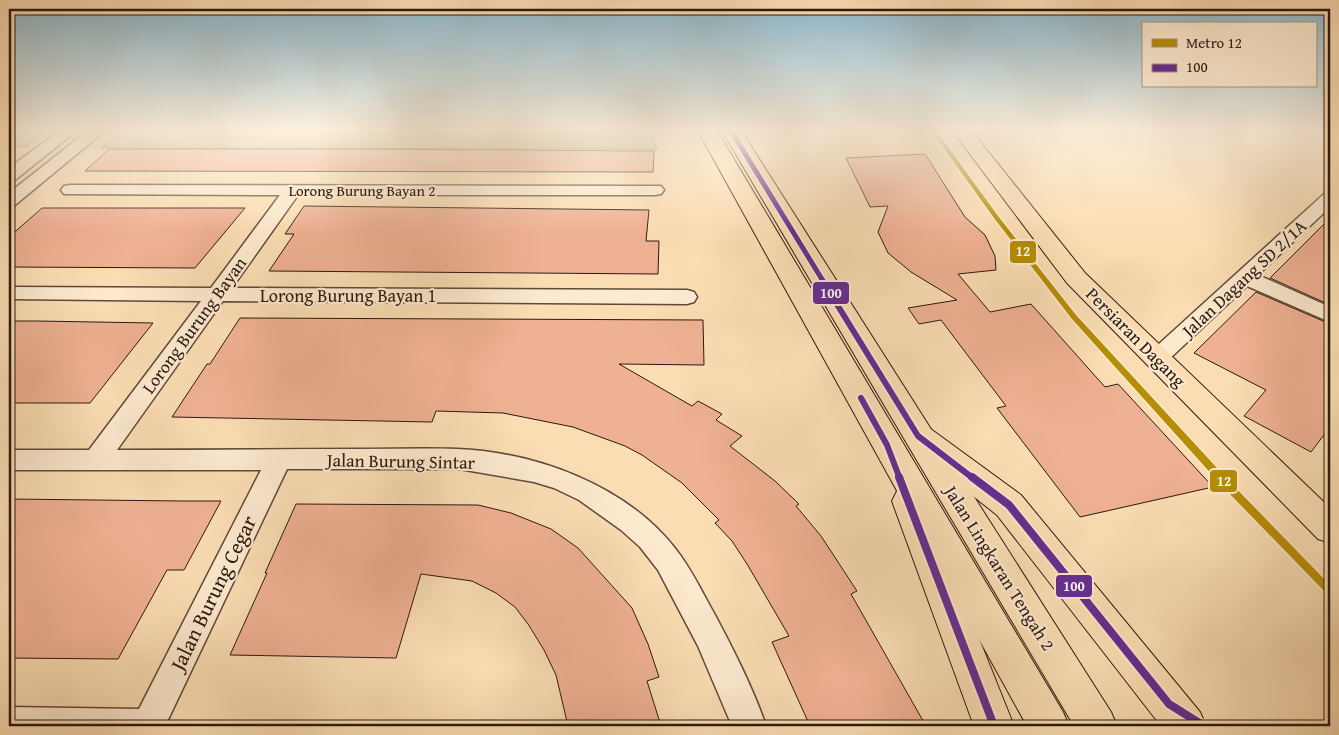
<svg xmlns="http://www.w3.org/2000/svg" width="1339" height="735" font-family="'Gentium Book Plus',serif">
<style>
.green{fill:#c3bf89;stroke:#786c4d}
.building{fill:#efb193;stroke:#2c1811}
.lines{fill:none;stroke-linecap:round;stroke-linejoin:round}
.minor-casing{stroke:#60493a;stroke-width:3}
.major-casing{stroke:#2c1811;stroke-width:2}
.highway-casing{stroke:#2c1811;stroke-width:2}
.minor{fill:#fce9ce;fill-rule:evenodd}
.major{fill:#fbddb3;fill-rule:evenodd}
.highway{fill:#fbddb3;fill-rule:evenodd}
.bus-1-far2-casing{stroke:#fce9ce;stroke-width:8}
.bus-1-far1-casing{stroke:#fce9ce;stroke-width:10}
.bus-1-casing{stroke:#fce9ce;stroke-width:12}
.bus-1-far2{stroke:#662d91;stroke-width:5}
.bus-1-far1{stroke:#662d91;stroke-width:6}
.bus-1{stroke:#662d91;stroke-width:8}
.metro-1-casing{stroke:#fce9ce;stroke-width:3}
.metro-1{fill:#b58d06;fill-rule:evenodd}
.labels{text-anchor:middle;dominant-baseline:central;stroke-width:4.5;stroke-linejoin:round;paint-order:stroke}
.far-street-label{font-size:15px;fill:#2c1811;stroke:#fce9ce}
.street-label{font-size:18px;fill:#2c1811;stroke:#fce9ce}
.near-street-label{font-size:21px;fill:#2c1811;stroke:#fce9ce}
.line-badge{stroke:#fce9ce;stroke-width:2}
.badge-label{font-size:14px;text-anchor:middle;font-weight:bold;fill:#fff}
</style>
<rect width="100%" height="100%" fill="#fbddb3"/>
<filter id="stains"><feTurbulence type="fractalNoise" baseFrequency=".004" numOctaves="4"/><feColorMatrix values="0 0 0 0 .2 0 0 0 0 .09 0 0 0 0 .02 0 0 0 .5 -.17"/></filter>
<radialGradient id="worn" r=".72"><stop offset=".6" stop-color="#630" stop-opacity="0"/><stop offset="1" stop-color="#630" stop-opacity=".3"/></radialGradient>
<g class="green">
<path d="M9,129H50L26,147L9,146Z"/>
<path d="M125,129H649L657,149L101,148Z"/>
</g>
<g class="building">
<path d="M109,149H343L654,151L653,172L85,171Z"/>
<path d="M925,154L965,217L985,235L995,256L996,270L958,274L990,312L1031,304L1105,387L1118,384L1213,487L1080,517L997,408L1006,406L941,320L919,324L908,308L957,300L911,272L888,253L878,232L888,206L870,207L846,158Z"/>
<path d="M304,206L649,210L646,241H659L658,274L269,271L294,234H285Z"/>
<path d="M42,208H245L195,268L9,267V237Z"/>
<path d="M1330,218V305L1270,278Z"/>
<path d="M1256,292L1330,324V427L1311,452L1244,416L1266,390L1194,353Z"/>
<path d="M240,318L703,320L704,365L619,364L692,406L698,401L722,414L716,420L742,436L730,446L775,481L799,504L796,506L821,536L857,591L851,594L926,726H810L772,642L789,636L747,564L732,541L715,523L719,520L682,483L642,455L625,446L573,427L503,413L436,411L432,422L172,417L207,364H210Z"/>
<path d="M9,321H37L153,323L90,403H9Z"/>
<path d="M9,499L182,501H221L184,570H167L118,659L9,658Z"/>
<path d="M296,504L478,505L511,513L551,529L578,548L632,608L648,644L659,677L647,681L661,726H568L556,675L544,650L528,624L515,607L496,593L472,581L421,574L396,658L230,655L267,573H265Z"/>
</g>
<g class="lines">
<g class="minor-casing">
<g id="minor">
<path d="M62,129H79L15,180L9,181V168Z"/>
<path d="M90,129H107L15,205L9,206V193Z"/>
<path d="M70,185L661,186L664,190L661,194L655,195H298L232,288L687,290L694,292L697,297L694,302L687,304L223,301L117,450C198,450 278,449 358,449C391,449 425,448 457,449C535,452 625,485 674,547C691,568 702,592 715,615C734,651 753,688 766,726H732L698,646L658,570L640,547L621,530L579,500L554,488L534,482L459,469H287L165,726H9V707L139,709L261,470H9V450H89L201,301L9,299V287L211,288L280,195L64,194L61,190L64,186Z"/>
<path d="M1330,193V207L1258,275L1330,307V322L1247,286L1165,363L1157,366L1149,363L1146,358L1149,353L1324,194Z"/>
</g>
</g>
<g class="major-casing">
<g id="major">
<path d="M951,129H970L1085,273L1330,508V543L1318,539L1067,283Z"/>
<path d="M921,426L932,430L1021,495L1200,712L1206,726H1161L997,515L910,446L906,438L910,430Z"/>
<path d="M908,487L919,491L924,501L1014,726H974L892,501L897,491Z"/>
</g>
</g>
<g class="highway-casing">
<g id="highway">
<path d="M697,129H716L1063,712L1069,726H1027Z"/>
<path d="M721,129H740L1111,712L1117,726H1074Z"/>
</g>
</g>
<use href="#minor" class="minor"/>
<use href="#major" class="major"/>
<use href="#highway" class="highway"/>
<g class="bus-1-far2-casing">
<path id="bus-1-far2" d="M730,129L823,281"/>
</g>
<g class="bus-1-far1-casing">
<g id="bus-1-far1">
<path d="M822,280L918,436L974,479"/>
<path d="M861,398L887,445L900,479"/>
</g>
</g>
<g class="bus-1-casing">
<g id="bus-1">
<path d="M899,477L994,726"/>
<path d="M972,477L1009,505L1169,704L1204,726"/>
</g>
</g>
<use href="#bus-1-far2" class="bus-1-far2"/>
<use href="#bus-1-far1" class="bus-1-far1"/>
<use href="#bus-1" class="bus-1"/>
<g class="metro-1-casing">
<path id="metro-1" d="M930,129H935L998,216L1076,315L1230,482L1330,585V595L1327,594L1224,488L1072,319L994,218Z"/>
</g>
<use href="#metro-1" class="metro-1"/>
</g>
<linearGradient id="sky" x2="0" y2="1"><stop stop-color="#8bb8ce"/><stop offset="0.56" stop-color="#fdf0dd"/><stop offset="1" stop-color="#fdf0dd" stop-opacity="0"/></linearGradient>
<rect width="1339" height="232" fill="url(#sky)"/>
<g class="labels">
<g class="far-street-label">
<text x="362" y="190">Lorong Burung Bayan 2</text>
</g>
<g class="street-label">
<text transform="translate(1244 278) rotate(-43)">Jalan Dagang SD 2/1A</text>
<text x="348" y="295">Lorong Burung Bayan 1</text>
<text transform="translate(194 325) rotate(-54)">Lorong Burung Bayan</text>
<text transform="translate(1136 337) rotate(45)">Persiaran Dagang</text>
<text transform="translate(401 461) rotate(1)">Jalan Burung Sintar</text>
<text transform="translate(1000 568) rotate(58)">Jalan Lingkaran Tengah 2</text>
</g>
<g class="near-street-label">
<text transform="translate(213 593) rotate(-64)">Jalan Burung Cegar</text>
</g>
</g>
<g class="line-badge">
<rect x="1009" y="240" width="28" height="24" rx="5" fill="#b58d06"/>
<rect x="812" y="281" width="38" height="24" rx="5" fill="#662d91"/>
<rect x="1209" y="469" width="29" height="24" rx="5" fill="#b58d06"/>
<rect x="1055" y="574" width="38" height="24" rx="5" fill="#662d91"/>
</g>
<g class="badge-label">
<text x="1023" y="256">12</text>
<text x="831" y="298">100</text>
<text x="1224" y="486">12</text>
<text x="1074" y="591">100</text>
</g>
<rect width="1339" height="735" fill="none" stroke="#fbddb3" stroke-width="30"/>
<rect x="10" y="10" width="1319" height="715" fill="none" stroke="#2c1811" stroke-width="2.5"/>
<rect x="15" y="15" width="1309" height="705" fill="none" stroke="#2c1811"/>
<rect x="1142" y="22" width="175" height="65" fill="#fce9ce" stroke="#a99582"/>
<rect x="1152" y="39" width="25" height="8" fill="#b58d06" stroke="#a99582"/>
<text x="1186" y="48" font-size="15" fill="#2c1811">Metro 12</text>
<rect x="1152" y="64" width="25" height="8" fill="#662d91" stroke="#a99582"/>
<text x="1186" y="72" font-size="15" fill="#2c1811">100</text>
<rect width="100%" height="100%" filter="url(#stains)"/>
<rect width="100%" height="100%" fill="url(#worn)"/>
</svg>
